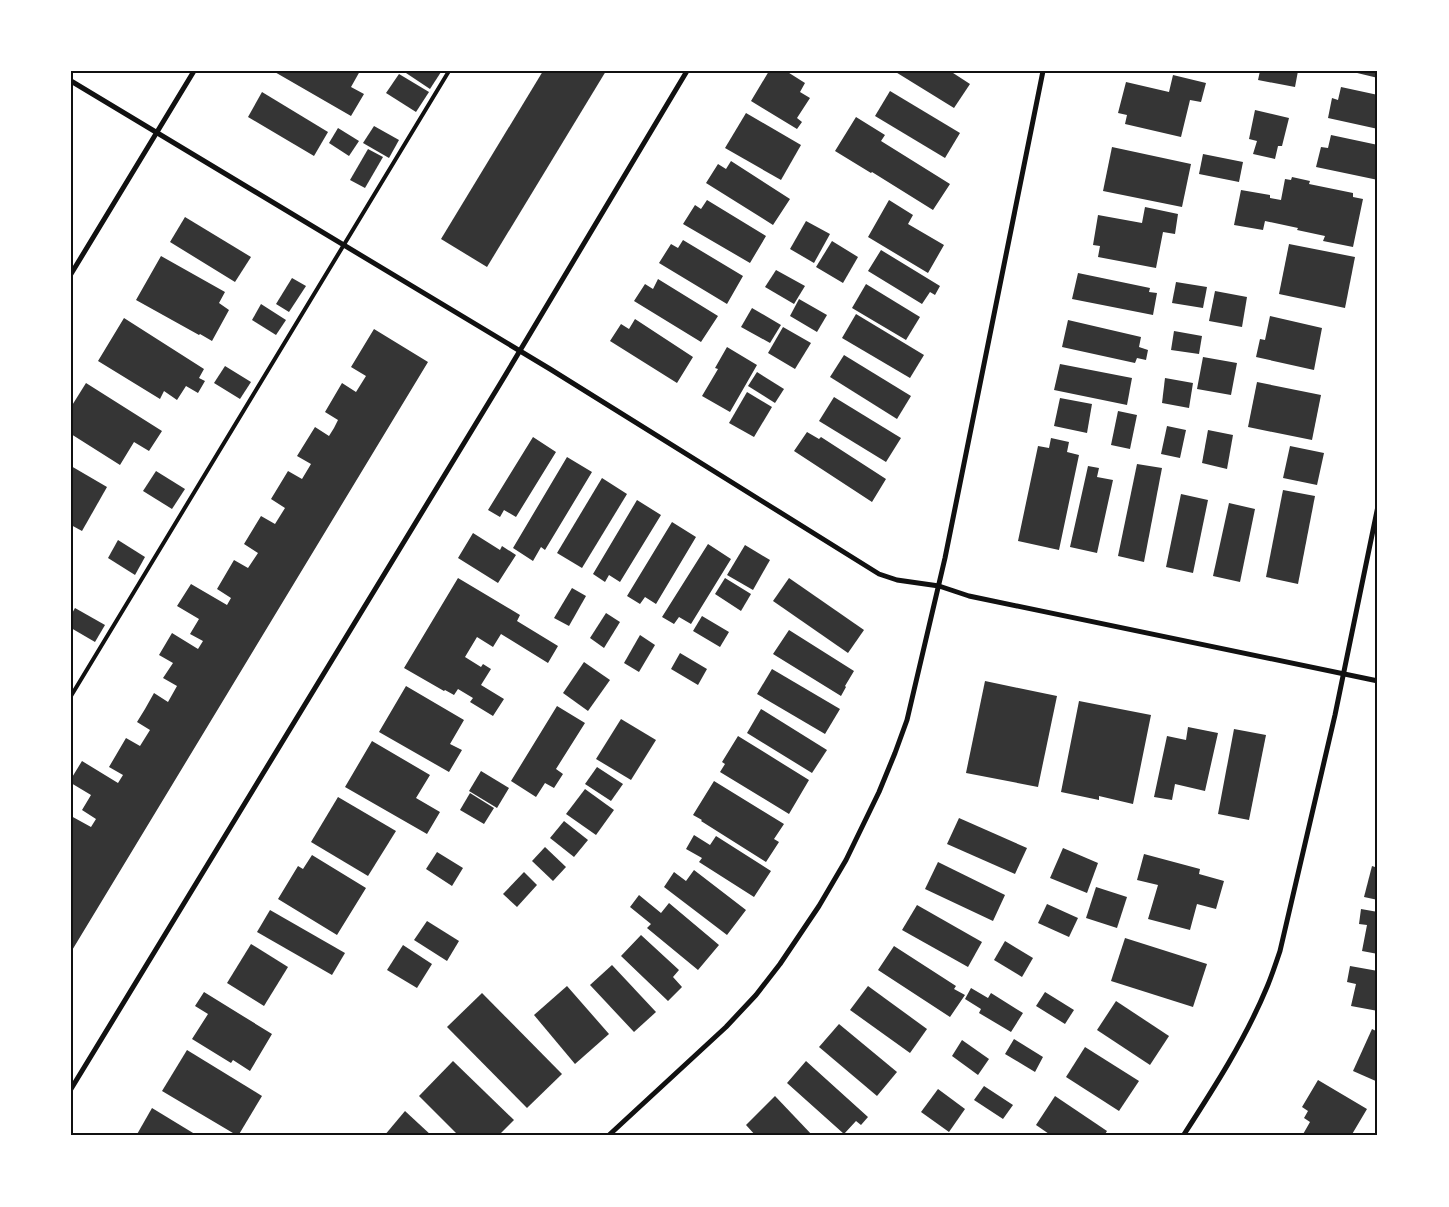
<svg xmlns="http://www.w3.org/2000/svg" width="1449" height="1207" font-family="'PT Sans Narrow',sans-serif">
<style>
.building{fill:#353535}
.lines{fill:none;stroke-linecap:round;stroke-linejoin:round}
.service{stroke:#111;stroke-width:4}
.minor{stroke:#111;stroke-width:5}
.neatline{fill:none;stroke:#111;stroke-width:2}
</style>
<rect width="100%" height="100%" fill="#fff"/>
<g class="building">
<path d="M273,71H360L351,87L364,94L351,116Z"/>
<path d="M403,71H439L441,72L430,89Z"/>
<path d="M543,71H606L487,267L441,239Z"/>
<path d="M769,71H786L805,83L800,92L810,98L797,118L802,122L797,129L751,101Z"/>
<path d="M894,71H950L970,84L954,108Z"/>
<path d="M1260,71H1298L1295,87L1258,80Z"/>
<path d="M1353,71H1378V78L1353,72Z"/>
<path d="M399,74L429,92L416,112L386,93Z"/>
<path d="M1173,75L1206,83L1201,102L1190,100L1181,137L1125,124L1127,115L1118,113L1126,82L1169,92Z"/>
<path d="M1341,87L1378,95V129L1328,118L1332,98L1338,100Z"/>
<path d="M890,91L960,133L945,158L875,116Z"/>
<path d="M262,92L328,132L314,156L248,117Z"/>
<path d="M1255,110L1289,118L1282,146H1278L1275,159L1253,154L1257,141L1249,139Z"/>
<path d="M746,113L801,145L781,180L725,148Z"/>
<path d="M856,117L885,135L881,141L950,184L933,210L872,172L871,173L835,151Z"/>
<path d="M374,126L399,140L389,158L363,143Z"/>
<path d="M338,128L359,141L349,156L329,143Z"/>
<path d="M1331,135L1378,145V180L1316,167L1321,147L1328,148Z"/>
<path d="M1112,147L1191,164L1182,207L1103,191Z"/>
<path d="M368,149L383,157L365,188L350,180Z"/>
<path d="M1203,154L1243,162L1239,182L1199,174Z"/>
<path d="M731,161L790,199L773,225L706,183L718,164L726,169Z"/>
<path d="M1292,177L1310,181L1309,184L1353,193V197L1363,199L1353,247L1323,241L1325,236L1297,230L1298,228L1265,221L1263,230L1234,225L1241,190L1270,195V198L1281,200L1285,179L1291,180Z"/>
<path d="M707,200L766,236L750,263L683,224L695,205L701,209Z"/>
<path d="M889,200L913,215L908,224L944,245L928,273L868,237Z"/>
<path d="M1145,207L1178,214L1175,234L1163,232L1156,268L1098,257L1100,246L1093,245L1098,215L1142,223Z"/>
<path d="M185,217L251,257L235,282L170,242Z"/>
<path d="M806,221L830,234L814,263L790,249Z"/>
<path d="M683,240L743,276L727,304L659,263L671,244L678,248Z"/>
<path d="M832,241L858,257L843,283L816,267Z"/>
<path d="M1289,244L1355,257L1345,308L1279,294Z"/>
<path d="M881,250L940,286L935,295L930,292L922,304L868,271Z"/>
<path d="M161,256L225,292L219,303L229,310L212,341L200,334L199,335L136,300Z"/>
<path d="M776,270L805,286L794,304L765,287Z"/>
<path d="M1078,273L1150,288L1149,292L1157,293L1153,315L1072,299Z"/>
<path d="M292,278L306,286L289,312L276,304Z"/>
<path d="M658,279L718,316L701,342L634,301L645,284L653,289Z"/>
<path d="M1176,282L1207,287L1203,308L1172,303Z"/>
<path d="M866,284L920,317L906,340L852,308Z"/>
<path d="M1215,291L1247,297L1242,327L1209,321Z"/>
<path d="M799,299L827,315L817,332L790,316Z"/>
<path d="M261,304L286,320L276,335L252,320Z"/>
<path d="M752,308L781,325L770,343L741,327Z"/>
<path d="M856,314L924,355L910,378L842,338Z"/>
<path d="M1270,316L1322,328L1314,370L1256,357L1260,339L1265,340Z"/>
<path d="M124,318L204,369L199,378L205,381L198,393L186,386L177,400L164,391L160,399L98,361Z"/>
<path d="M635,319L693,357L677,383L610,341L621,324L629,329Z"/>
<path d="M1068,320L1141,337L1139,347L1148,350L1146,360L1137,358L1135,363L1062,347Z"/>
<path d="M783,327L811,343L795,369L768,353Z"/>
<path d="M374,329L428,362L71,952V816L91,827L96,819L82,810L91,795L71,783V779L82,761L118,783L123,775L109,767L126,738L140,746L150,730L137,722L145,709L154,693L168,702L177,686L163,678L173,663L159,655L172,633L198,649L203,641L190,634L199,619L177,606L191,584L227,605L231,598L217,589L234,560L248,568L258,553L244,544L261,516L275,524L285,508L271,499L288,471L302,479L311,464L297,456L315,427L329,436L334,428L338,420L325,412L342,383L356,392L366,376L351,367Z"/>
<path d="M1174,331L1202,336L1199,354L1171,350Z"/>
<path d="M727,347L757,365L730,412L702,396L718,369L715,368Z"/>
<path d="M844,355L911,396L897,419L830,377Z"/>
<path d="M1203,357L1237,363L1231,395L1197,389Z"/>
<path d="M1060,364L1132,378L1127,405L1054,390Z"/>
<path d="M225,366L251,382L240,399L214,383Z"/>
<path d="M757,372L784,389L775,403L748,386Z"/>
<path d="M1165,378L1193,383L1189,408L1162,403Z"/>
<path d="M1257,382L1321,395L1312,440L1248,427Z"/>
<path d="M86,383L162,431L149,451L134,442L120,465L71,434V407Z"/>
<path d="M747,392L772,407L754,437L729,423Z"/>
<path d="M834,397L901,438L886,462L819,421Z"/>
<path d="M1060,398L1092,404L1087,433L1054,426Z"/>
<path d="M1118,411L1137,415L1130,449L1111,445Z"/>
<path d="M1167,426L1186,430L1180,458L1161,454Z"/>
<path d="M1208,430L1233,435L1227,469L1202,463Z"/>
<path d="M807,432L819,439L821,437L886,479L872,502L794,451Z"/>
<path d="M533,437L556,452L516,517L504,510L500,517L488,510Z"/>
<path d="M1051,438L1069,442L1067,452L1079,455L1059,550L1018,541L1038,446L1049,448Z"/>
<path d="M1290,446L1324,453L1317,485L1283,478Z"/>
<path d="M567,457L592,472L545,550L541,547L533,561L513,548Z"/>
<path d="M1137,464L1162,468L1144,562L1118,556Z"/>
<path d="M71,466L107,487L82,531L71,525Z"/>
<path d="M1088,466L1099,468L1097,477L1113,480L1097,553L1070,547Z"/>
<path d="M156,471L185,489L172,509L143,491Z"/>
<path d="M602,478L627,494L582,568L557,553Z"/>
<path d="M1283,490L1315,496L1298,584L1266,577Z"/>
<path d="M1181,494L1208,500L1193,573L1166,567Z"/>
<path d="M637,500L661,515L620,582L609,575L605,582L593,574Z"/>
<path d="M1229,503L1255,509L1240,582L1213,576Z"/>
<path d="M672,522L696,537L656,604L645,597L640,604L627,596Z"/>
<path d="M473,533L500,550L502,546L516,555L498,583L458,558Z"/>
<path d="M118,540L145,557L135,575L108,558Z"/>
<path d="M708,544L731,559L691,624L679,617L674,624L662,617Z"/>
<path d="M745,545L770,560L753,590L727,575Z"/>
<path d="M458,578L520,615L517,621L558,646L548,663L501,634L493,647L477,637L465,657L481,667L483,664L491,669L481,685L504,699L493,716L470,702L473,698L458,689L454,695L445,690L444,691L404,668Z"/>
<path d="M725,578L751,594L741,611L715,594Z"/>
<path d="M789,578L864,630L848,653L773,601Z"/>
<path d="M572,588L586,596L569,626L554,618Z"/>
<path d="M75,608L105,625L95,642L71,628V615Z"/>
<path d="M606,613L620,622L604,648L590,638Z"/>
<path d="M702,616L729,632L720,647L693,631Z"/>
<path d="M789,630L854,671L845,686L846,687L841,696L773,654Z"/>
<path d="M640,635L655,645L639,672L624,663Z"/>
<path d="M680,653L707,669L698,685L671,669Z"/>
<path d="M584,662L610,680L588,711L563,693Z"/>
<path d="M772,669L840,709L825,734L757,694Z"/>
<path d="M985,681L1057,696L1038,787L966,773Z"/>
<path d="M406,686L464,720L450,744L462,750L449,772L379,732Z"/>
<path d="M1079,701L1151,715L1133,804L1099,796V800L1061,792Z"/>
<path d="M557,706L585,723L556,769L563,774L554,788L545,783L536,797L511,781Z"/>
<path d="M761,709L827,750L812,773L747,733Z"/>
<path d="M621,719L656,740L631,780L596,759Z"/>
<path d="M1188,727L1218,733L1205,791L1175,784L1172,800L1154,797L1167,736L1186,740Z"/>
<path d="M1234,729L1266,735L1249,820L1218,814Z"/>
<path d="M738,736L809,780L789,814L720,772L725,764L722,762Z"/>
<path d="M372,741L430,775L416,798L440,812L427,834L345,787Z"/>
<path d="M597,767L623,784L611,801L585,784Z"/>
<path d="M481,771L509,788L497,808L469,791Z"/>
<path d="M714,781L784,824L774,839L779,842L766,862L701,821L702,820L693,815Z"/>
<path d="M585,789L614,810L596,835L566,814Z"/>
<path d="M470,793L494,808L484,824L460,810Z"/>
<path d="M338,797L396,831L368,876L311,842Z"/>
<path d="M959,818L1027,848L1015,874L947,844Z"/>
<path d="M564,821L588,840L574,857L550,838Z"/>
<path d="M694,835L710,845L716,836L771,871L754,897L699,862L702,858L686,849Z"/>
<path d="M545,847L566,867L553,881L532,861Z"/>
<path d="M1063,848L1098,863L1087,893L1050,878Z"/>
<path d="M437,852L463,868L452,886L426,869Z"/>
<path d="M1144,854L1200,869L1199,874L1224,881L1216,909L1197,904L1190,930L1148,919L1158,885L1137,880Z"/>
<path d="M312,855L366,888L337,935L278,899L298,866L303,869Z"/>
<path d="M938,862L1005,895L993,921L925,889Z"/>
<path d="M1372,866L1378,868V900L1364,897Z"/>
<path d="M694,870L746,910L727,935L664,887L674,872L686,881Z"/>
<path d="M524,872L537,885L517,907L503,894Z"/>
<path d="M1096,887L1127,897L1117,928L1086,918Z"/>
<path d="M639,895L661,913L669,903L719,945L698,970L647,928L651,924L630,907Z"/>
<path d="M1047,904L1078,918L1069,937L1038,923Z"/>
<path d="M917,905L982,942L968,967L902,930Z"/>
<path d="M1361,909L1378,912V954L1362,951L1367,925L1359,924Z"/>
<path d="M270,910L345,953L332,975L257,932Z"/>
<path d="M427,921L459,941L447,961L414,940Z"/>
<path d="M641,935L679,970L673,977L682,987L668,1001L621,956Z"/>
<path d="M1125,938L1207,964L1193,1007L1111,981Z"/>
<path d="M1005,941L1033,958L1022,977L994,960Z"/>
<path d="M251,944L288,967L264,1006L227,983Z"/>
<path d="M403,945L432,964L417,988L387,970Z"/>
<path d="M894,946L956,986L954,989L965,995L950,1017L878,970Z"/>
<path d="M612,965L656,1012L634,1032L590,985Z"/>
<path d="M1350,966L1378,971V1011L1351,1006L1356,984L1347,982Z"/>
<path d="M567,986L609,1034L575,1064L534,1015Z"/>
<path d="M868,986L927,1029L910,1053L850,1010Z"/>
<path d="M971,988L988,998L991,993L1023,1013L1011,1032L979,1013L981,1009L965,999Z"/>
<path d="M204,992L272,1034L250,1071L233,1060L231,1063L192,1039L208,1014L195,1006Z"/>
<path d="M1045,992L1074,1010L1065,1024L1036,1006Z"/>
<path d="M482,993L562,1074L527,1108L447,1027Z"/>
<path d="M1116,1001L1169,1036L1150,1065L1097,1030Z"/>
<path d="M839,1024L897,1072L877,1096L819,1047Z"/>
<path d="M1372,1029L1378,1032V1082L1353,1071Z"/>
<path d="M1014,1039L1043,1057L1035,1072L1005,1054Z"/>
<path d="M962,1040L989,1059L978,1075L952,1056Z"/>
<path d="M1085,1047L1139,1081L1119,1111L1066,1077Z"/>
<path d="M187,1050L262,1096L238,1136L162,1091Z"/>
<path d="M453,1061L514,1120L498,1136H459L419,1096Z"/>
<path d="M806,1061L868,1117L861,1125L856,1121L844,1134L787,1083Z"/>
<path d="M1318,1080L1367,1109L1351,1136H1302L1310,1122L1304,1118L1308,1111L1302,1107Z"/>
<path d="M984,1086L1013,1105L1003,1119L974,1100Z"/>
<path d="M938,1089L965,1109L949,1132L921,1112Z"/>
<path d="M775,1096L813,1136H756L746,1125Z"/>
<path d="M1055,1096L1107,1131L1104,1136H1052L1036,1125Z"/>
<path d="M152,1108L198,1136H136Z"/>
<path d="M405,1111L432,1136H384Z"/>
</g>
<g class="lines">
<path class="service" d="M71,696L449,71"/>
<g class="minor">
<path d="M71,81L550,369L879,574L897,580L939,586L969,596L1378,681"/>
<path d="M71,274L194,71"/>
<path d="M71,1089L500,384L687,71"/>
<path d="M608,1136L726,1027L756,995L780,964L819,906L846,860L879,792L895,753L907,720L945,558L1043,71"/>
<path d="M1183,1136C1214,1088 1245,1040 1267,987C1272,975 1276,963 1280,951L1335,715L1378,506"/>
</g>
</g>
<rect width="1449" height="1207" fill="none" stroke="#ffffff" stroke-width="145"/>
<rect x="72" y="72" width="1304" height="1062" class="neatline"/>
</svg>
